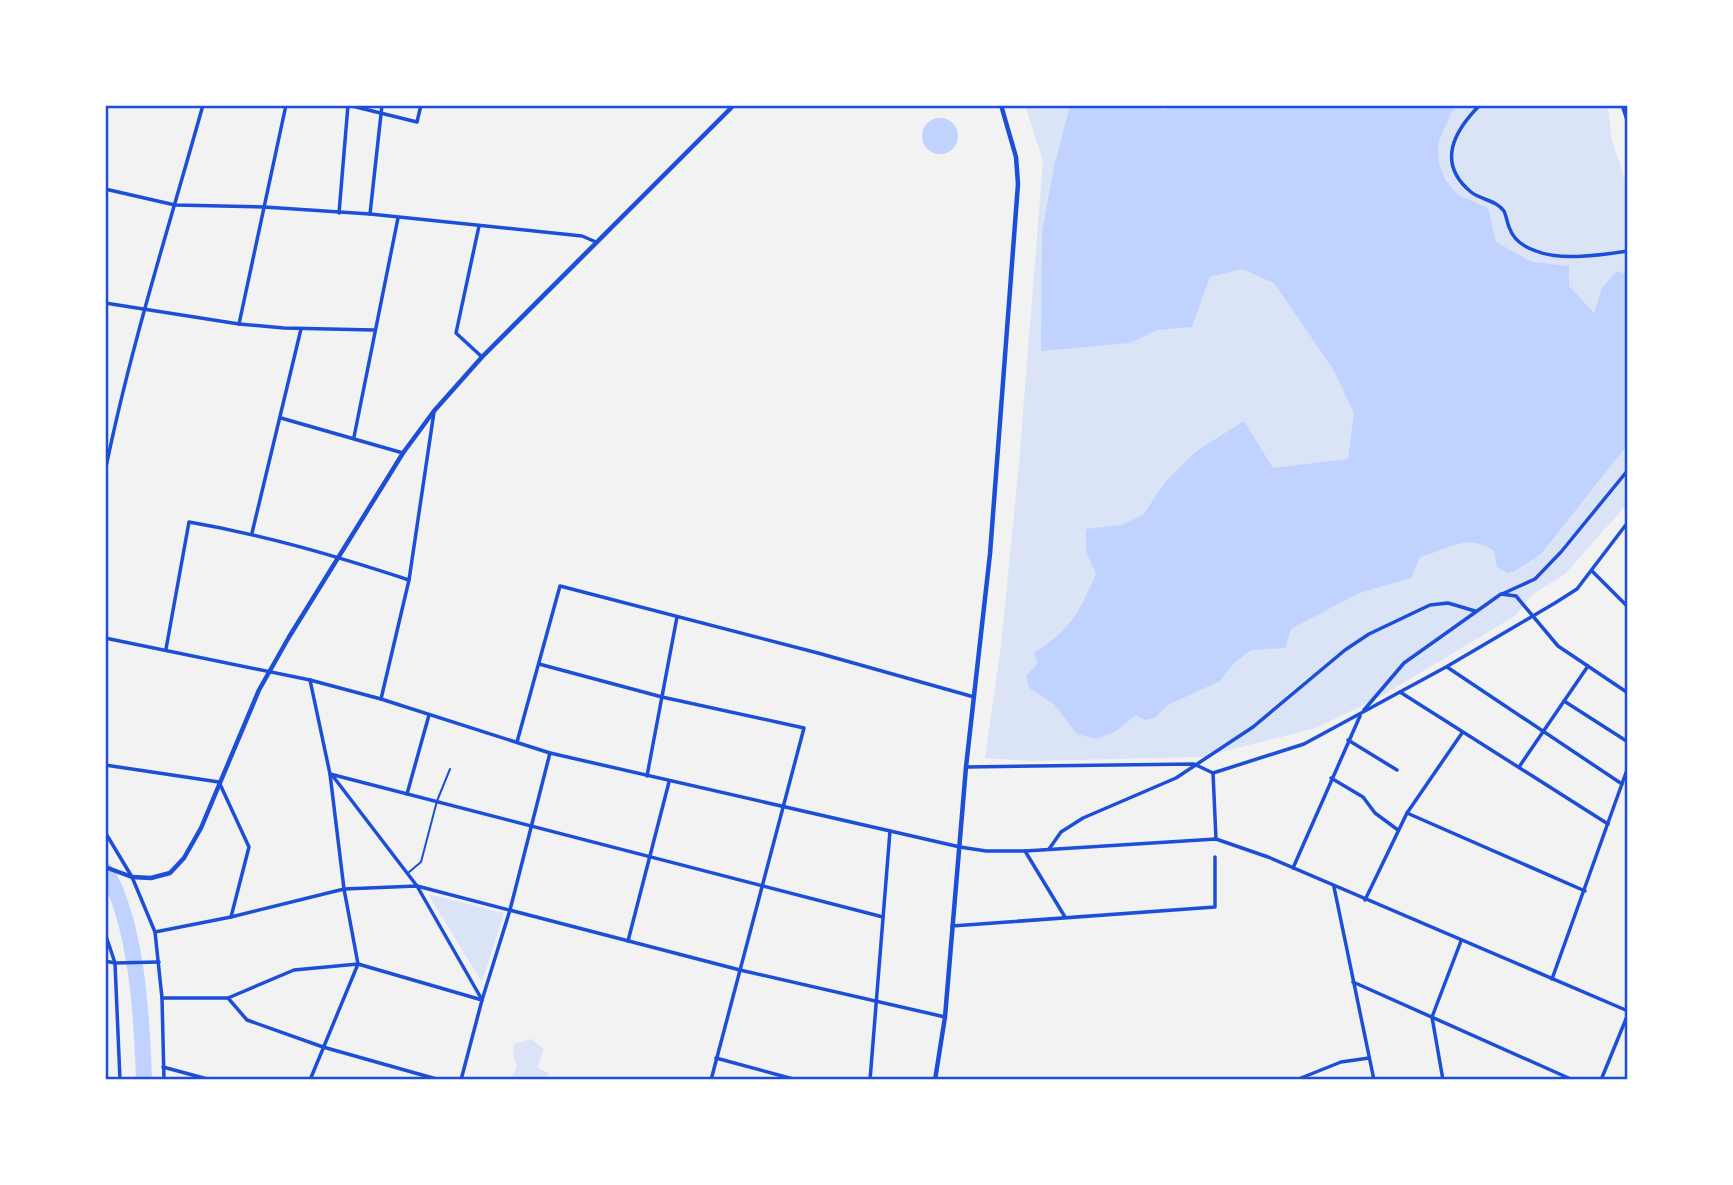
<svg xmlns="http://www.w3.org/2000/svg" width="1733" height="1185" font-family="Raleway,sans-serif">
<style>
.green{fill:#dbe4f7}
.water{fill:#bfd3fe}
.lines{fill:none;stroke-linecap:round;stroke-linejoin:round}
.river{stroke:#bfd3fe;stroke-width:16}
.service{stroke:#1d4ed8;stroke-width:2}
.minor{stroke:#1d4ed8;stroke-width:3.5}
.tertiary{stroke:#1d4ed8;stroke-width:4.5}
.neatline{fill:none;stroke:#1d4ed8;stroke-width:2.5}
</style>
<rect width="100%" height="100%" fill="#f2f2f2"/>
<g class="green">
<path d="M1025,105H1608L1612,141L1628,188V503L1565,574L1533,594L1515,616L1378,698L1316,728L1202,757L1031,761L985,758L1001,646L1019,463L1043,161Z"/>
<path d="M428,894L504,913L482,982Z"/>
<path d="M531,1039L544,1049L537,1067L548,1073L547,1080H511L517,1065L513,1057L514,1044Z"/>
</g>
<g class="water">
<path d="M1070,105H1156L1164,110L1176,105H1457L1453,109L1438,143L1439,163L1446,181L1458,195L1488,208L1496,242L1532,262L1569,266V286L1594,313L1602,288L1617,271L1628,275V444L1541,554L1515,571L1508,573L1497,567L1494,551C1467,532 1447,550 1420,557L1411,578L1359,593L1291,629L1285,648L1251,650L1234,663L1220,681L1168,705L1155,718L1144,720L1136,715L1116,731L1097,739L1077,734L1054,704L1029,688L1026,676L1038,663L1034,653C1071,629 1079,613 1096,574L1086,551V529L1121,525L1143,515L1166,481L1195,452L1244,421L1273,468L1348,459L1354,413L1333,369L1274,283L1242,269L1210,277L1192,327L1157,330L1130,343L1041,351L1042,232L1054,167Z"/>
<circle cx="940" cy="136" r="18"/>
</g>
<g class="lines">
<path class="river" d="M105,870C137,922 142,1019 144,1080"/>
<path class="service" d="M408,873L421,862L437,801L450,769"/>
<g class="minor">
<path d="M348,105L417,122L421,105"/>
<path d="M1480,105C1454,131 1436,163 1471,192C1481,200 1496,200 1504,211C1506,215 1507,222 1509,227C1513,239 1524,247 1536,251C1561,261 1602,255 1628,251"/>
<path d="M1622,105L1628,123"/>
<path d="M105,189L175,205L264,207L370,214L582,236L596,242"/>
<path d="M339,213L348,105"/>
<path d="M370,214L382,105"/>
<path d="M479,226L456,333L482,357"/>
<path d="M105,303L239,324L284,328L374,330"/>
<path d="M239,324L286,105"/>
<path d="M281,418L403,453"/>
<path d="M354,437L398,218"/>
<path d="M105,472C130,348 169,227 203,105"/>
<path d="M252,533L301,329"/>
<path d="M1592,571L1628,607"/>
<path d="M1502,594L1535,579L1561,552L1628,470"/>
<path d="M105,638L310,680L381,699L550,753L960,847L986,851H1025L1216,839L1268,857L1628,1011"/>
<path d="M166,649L189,522C265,535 336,556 409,580"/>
<path d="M539,664L662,697L804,728L711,1080"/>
<path d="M1447,667L1622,784"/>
<path d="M1400,692L1608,824"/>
<path d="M381,699L409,580L434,412"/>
<path d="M1564,701L1628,742"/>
<path d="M1364,710L1404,663L1501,594L1516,596L1558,646L1628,693"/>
<path d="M1348,740L1397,770"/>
<path d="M517,742L560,586L818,653L974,697"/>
<path d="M105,765L219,782L249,847L231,917"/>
<path d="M966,767L1194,764L1213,773L1304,744L1446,667L1555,603L1577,589L1628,522"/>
<path d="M1519,767L1588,666"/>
<path d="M1213,773L1216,839"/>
<path d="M330,774L883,917"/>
<path d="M332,775L417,886L481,998"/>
<path d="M647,776L677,617"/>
<path d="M1331,778L1363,797L1375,813L1398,830"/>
<path d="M407,794L429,715"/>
<path d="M1407,813L1585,891"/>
<path d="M105,832L132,877L155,932L162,998L164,1080"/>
<path d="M1049,849L1061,832L1083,818L1176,778L1253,727L1345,650L1369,634L1430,605L1448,603L1475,611"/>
<path d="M1025,851L1065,917"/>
<path d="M1293,868L1360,716"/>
<path d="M1334,887L1374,1080"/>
<path d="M1365,900L1407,813L1462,733"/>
<path d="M952,926L1215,907V857"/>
<path d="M155,932L231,917L344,889L417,886L740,970L945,1017"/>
<path d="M105,933L115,963L120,1080"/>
<path d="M628,941L669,782"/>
<path d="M105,961L115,963L159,962"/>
<path d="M1552,979L1628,767"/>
<path d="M1353,982L1573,1080"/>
<path d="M162,998H228L294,970L358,964L482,1000"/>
<path d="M228,998L247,1020L323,1047L440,1080"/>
<path d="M716,1058L797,1080"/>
<path d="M163,1067L211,1080"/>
<path d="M310,1080L358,964L344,889L330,774L310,680"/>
<path d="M461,1080L482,1000L510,910L550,753"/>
<path d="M870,1080L890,831"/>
<path d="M1296,1080L1341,1062L1369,1058"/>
<path d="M1443,1080L1432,1017L1461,941"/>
<path d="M1601,1080L1628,1014"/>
</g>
<g class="tertiary">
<path d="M105,867L132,877L151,878L170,873L184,858L201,828L259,690L289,637L403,453L434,411L482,357L734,105"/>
<path d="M935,1080L945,1017L966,767L990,554L1018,184L1016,157L1001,105"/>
</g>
</g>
<rect width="1733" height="1185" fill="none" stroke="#ffffff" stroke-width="214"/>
<rect x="107" y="107" width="1519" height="971" class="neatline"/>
</svg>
